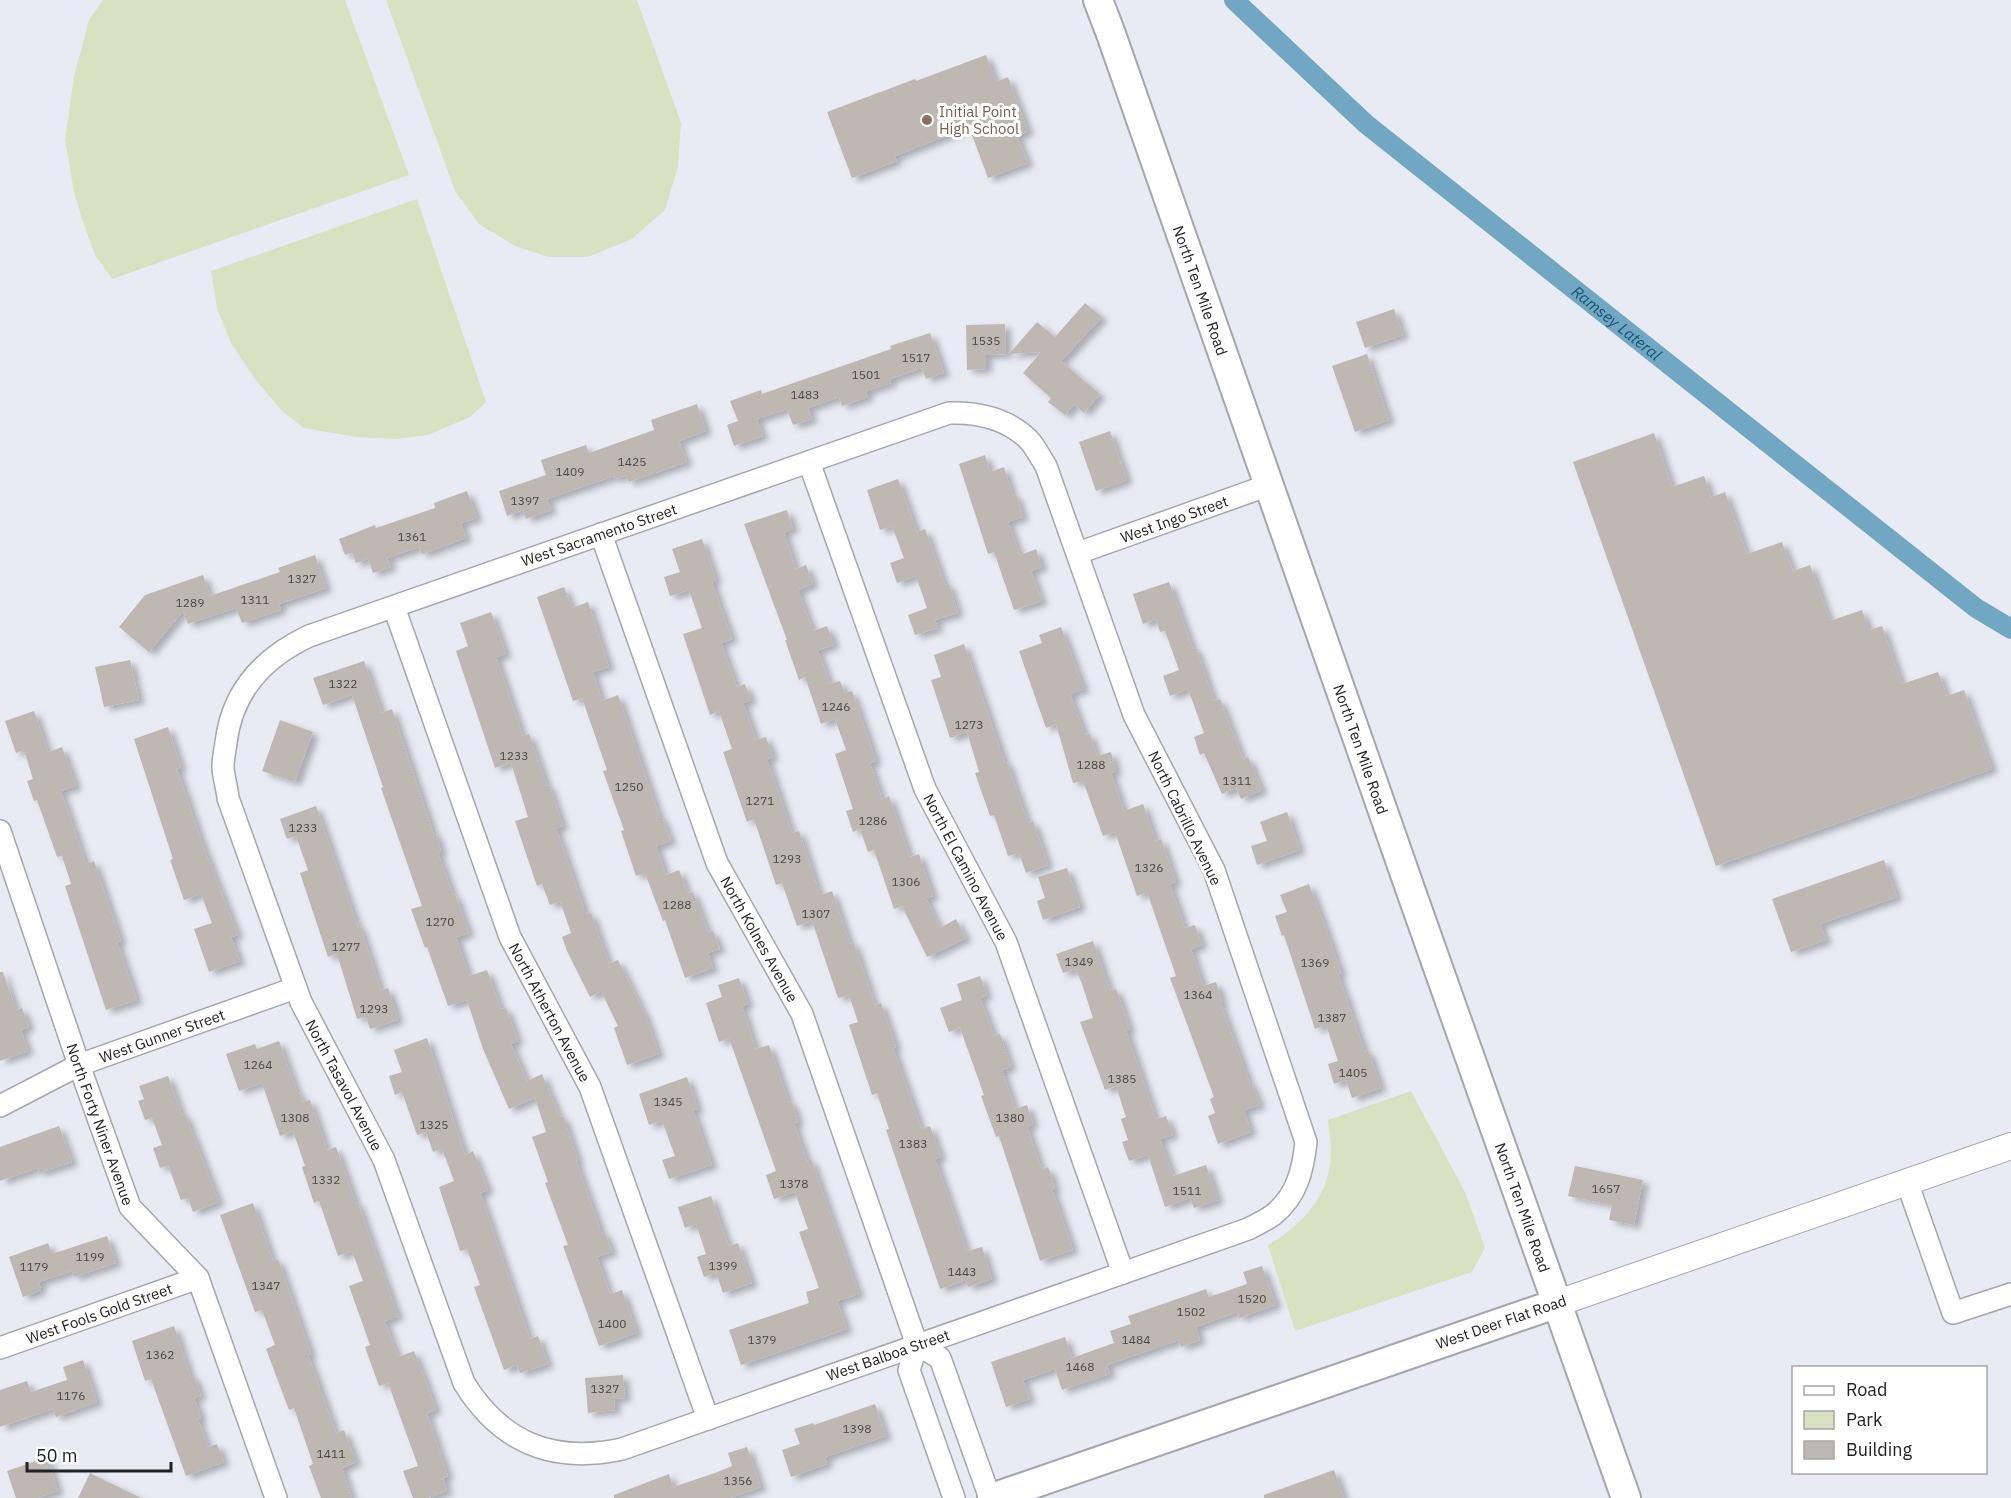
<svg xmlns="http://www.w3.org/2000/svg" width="2011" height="1498" font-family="'IBM Plex Sans',sans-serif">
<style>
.green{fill:#dae1c2}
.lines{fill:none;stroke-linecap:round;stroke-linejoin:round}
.canal{stroke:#72a7c3;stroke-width:20}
.building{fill:#bfb7b1;filter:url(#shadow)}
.minor-casing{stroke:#a5a6ae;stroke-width:24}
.tertiary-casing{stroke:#a5a6ae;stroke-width:28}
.secondary-casing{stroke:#a5a6ae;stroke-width:32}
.minor{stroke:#fff;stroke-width:21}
.tertiary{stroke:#fff;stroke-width:26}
.secondary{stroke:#fff;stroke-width:28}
.education-dot{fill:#8d6e63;stroke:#fff;stroke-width:2}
.labels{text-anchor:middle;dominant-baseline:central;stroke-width:6;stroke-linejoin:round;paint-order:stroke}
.number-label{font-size:12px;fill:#484748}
.education-label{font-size:15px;fill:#785e54;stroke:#fff;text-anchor:start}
.street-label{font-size:15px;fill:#212225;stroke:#fff}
.water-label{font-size:16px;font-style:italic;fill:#115572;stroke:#fff}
</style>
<defs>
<filter id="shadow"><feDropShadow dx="6" dy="4" stdDeviation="3" flood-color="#0004"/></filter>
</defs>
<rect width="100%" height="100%" fill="#e9ebf4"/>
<g class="green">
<path d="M103,0H345L409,175L112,279L95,255L82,219L74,192L65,140L74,76L89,20Z"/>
<path d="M386,0H637L681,123L678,167L665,210L632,239L588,257H548L515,246L479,224L455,191Z"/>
<path d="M417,199L486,402L470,417L428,435L396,439L356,437L304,428L283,412L255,379L231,343L217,308L211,271Z"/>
<path d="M1411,1091L1465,1192L1485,1248L1472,1272L1295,1331L1268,1245C1302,1225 1330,1196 1331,1153C1331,1142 1329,1131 1328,1120Z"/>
</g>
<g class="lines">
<path class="canal" id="s1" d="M1234,0L1366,124L1976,608L2011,629"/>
</g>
<g class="building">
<path d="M986,55L996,82L1008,77L1028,131L1017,136L1028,163L988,178L969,127L895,156L897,161L852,178L827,112L915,79L916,81Z"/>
<path d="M1085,303L1102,317L1061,361L1100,394L1084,413L1074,404L1065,415L1048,402L1051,398L1023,373L1041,352L1009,354L1037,322L1055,337Z"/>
<path d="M1394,309L1403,335L1365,348L1356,322Z"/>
<path d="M1005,324L1006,354L986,355V369L967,370L966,325Z"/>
<path d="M930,333L944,373L926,379L922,368L890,379L891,383L866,391L868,397L842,406L839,397L808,408L812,419L793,425L787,409L757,419L763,436L734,446L727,425L738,421L730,401L761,390L762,394L891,349L890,346Z"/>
<path d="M1367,354L1389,420L1355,432L1332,366Z"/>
<path d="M697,404L706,431L679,441L687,462L629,482L626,475L615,479L614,476L547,499L551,510L526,519L523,510L507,516L499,491L546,475L541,460L586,445L589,453L654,430L651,420Z"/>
<path d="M1110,431L1127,480L1096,491L1079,442Z"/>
<path d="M1654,433L1672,487L1704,476L1711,497L1725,492L1747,554L1782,542L1793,571L1810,565L1830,621L1862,610L1869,630L1882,626L1902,684L1938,672L1947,696L1964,690L1992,769L1716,866L1573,462Z"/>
<path d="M985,455L990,472L1004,467L1013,496L1016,495L1023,517L1008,522L1020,555L1036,549L1042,567L1031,571L1042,601L1014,610L994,552L988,554L959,464Z"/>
<path d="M898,479L917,532L925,529L945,585L949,584L958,613L935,620L938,628L915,635L908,615L927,608L916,576L897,583L890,563L904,558L892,526L880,530L867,490Z"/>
<path d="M467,491L477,518L461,523L466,538L422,554L419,547L387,558L391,567L373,573L368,559L356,563L352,553L345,555L339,539L375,525L376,528L435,508L434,503Z"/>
<path d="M787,510L793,529L784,532L796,569L806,565L813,584L798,590L813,631L827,626L834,645L818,650L830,684L840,681L845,693L852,691L876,761L870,763L882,799L889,796L910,857L919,854L933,896L926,898L940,928L956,919L966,938L927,957L902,906L894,909L874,850L868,852L860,829L853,832L846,811L853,809L835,754L846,750L835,719L821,724L805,677L799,680L785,640H787L744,524Z"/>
<path d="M702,539L716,580L712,582L732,639L721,643L737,687L745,684L751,700L743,703L756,740L766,737L773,757L767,759L792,833L799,831L820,895L832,891L850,944L854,943L875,1005L881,1003L896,1047L893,1048L918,1119L922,1129L930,1126L941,1157L935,1159L967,1251L982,1247L992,1279L968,1287L966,1280L940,1289L886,1130L889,1129L877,1093L872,1095L849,1025L858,1022L849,995L838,998L812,921L797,926L782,883L776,885L754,819L747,822L723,752L732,749L719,711L710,715L683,634L702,628L689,590L670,596L664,577L680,572L672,549Z"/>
<path d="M315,555L326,588L279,604L281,610L242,623L236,608L188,624L183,611L149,652L119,627L145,595L203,575L210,596L280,572L278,568Z"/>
<path d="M1169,582L1193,649L1196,648L1214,701L1220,699L1243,759L1248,757L1262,790L1241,799L1236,788L1222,794L1204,753L1200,755L1194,737L1204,733L1188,689L1170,696L1163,676L1179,670L1165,631L1160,632L1156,619L1143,624L1133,594Z"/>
<path d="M564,587L572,608L588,602L609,667L593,672L602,701L618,695L660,818L662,817L671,841L656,846L666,875L679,870L688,893L693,892L708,932L713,931L720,949L708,953L713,968L685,978L665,920L663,921L645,873L636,876L621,831L624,830L603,771L607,770L582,698L573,701L537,597Z"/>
<path d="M491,612L506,654L496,657L523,736L529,734L547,786L549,785L563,826L556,828L586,914L591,913L609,964L618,960L646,1017L659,1054L627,1065L614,1028L618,1026L601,991L590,997L567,951L562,937L571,933L560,901L550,905L542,884L537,886L515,821L528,817L511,763L495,768L456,651L468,646L460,623Z"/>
<path d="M1061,627L1084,689L1070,694L1085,735L1090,734L1097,756L1111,752L1116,771L1111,773L1124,811L1143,804L1156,841L1161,839L1176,882L1170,884L1185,928L1195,925L1202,945L1191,949L1203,986L1216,982L1222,1001L1220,1002L1250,1084H1252L1260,1105L1244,1110L1251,1132L1218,1144L1208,1116L1215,1113L1210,1099L1214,1097L1170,978L1176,976L1147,892L1137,896L1115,832L1103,836L1083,781L1073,783L1056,724L1046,728L1019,651L1042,643L1039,635Z"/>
<path d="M964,644L1005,763L1007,762L1028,823L1033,821L1048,865L1026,873L1019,853L1008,856L994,815L990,816L975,773L979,772L967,732L950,738L931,680L941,677L934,655Z"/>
<path d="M130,660L139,700L104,707L95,667Z"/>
<path d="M364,661L382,713L392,709L434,835L436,834L441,851L438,853L453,895L455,894L469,933L456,937L469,976L487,970L501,1009L506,1008L518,1041L511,1044L527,1081L542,1074L560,1117L563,1116L578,1160L576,1161L602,1234L605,1233L612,1252L597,1257L610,1294L622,1290L637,1333L599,1346L563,1246L568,1245L545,1183L548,1182L532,1137L546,1132L535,1098L509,1109L483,1049L467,1000L448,1006L427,947L425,948L411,909L422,906L381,788L383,787L352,695L323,705L313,678Z"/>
<path d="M34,711L48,752L62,747L76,786L61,791L86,864L94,861L121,941L117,942L137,1000L106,1010L65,886L71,884L62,856L57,857L37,800L34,801L27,781L33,779L24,750L16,753L5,721Z"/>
<path d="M280,720L313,732L295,782L262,771Z"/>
<path d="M168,727L181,767L177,769L204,848L238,935L231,937L240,961L209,972L194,929L212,923L201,894L184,900L170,860L173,859L134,739Z"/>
<path d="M316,806L358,927L360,926L381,990L388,988L398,1020L370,1029L366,1017L357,1019L337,954L328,957L300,873L308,870L296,836L287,839L280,819Z"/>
<path d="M1287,812L1300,850L1257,865L1251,846L1267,841L1260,822Z"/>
<path d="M1884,860L1897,897L1820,924L1826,940L1791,952L1772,899Z"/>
<path d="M1067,868L1080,907L1043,920L1037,901L1045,898L1038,877Z"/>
<path d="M1309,884L1326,929L1341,973L1338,974L1365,1052L1368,1050L1381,1088L1352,1098L1346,1080L1334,1084L1328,1064L1338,1061L1326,1025L1315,1029L1284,935L1282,936L1275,916L1287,912L1280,895Z"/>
<path d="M1093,941L1110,990L1116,989L1130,1029L1126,1030L1156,1119L1166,1116L1173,1135L1160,1139L1173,1176L1206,1165L1218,1200L1194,1208L1190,1198L1165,1207L1148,1155L1129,1161L1122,1142L1128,1140L1121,1119L1126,1117L1116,1086L1105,1090L1080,1022L1093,1018L1081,981L1075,969L1063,973L1056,954Z"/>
<path d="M0,972H3L16,1010L22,1008L29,1027L21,1030L28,1051L0,1061Z"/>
<path d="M980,976L987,995L980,998L994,1036L1000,1034L1011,1067L1002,1070L1015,1109L1027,1105L1033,1124L1027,1127L1042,1170L1048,1167L1055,1188L1052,1189L1073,1250L1040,1261L999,1136L996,1137L981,1096L984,1095L960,1028L949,1032L940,1008L962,1000L957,984Z"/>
<path d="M739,978L748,1004L742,1006L756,1049L769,1045L789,1103L792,1102L798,1122L794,1123L807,1161L811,1159L859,1294L837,1301L847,1329L741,1365L729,1330L809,1303L806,1292L819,1288L799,1232L808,1229L795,1192L774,1199L766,1175L776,1171L729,1038L719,1042L706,1003L722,997L718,985Z"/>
<path d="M427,1038L465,1155L473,1151L488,1190L480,1193L530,1339L538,1336L548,1364L520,1373L517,1365L504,1370L474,1287L480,1285L467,1249L460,1251L439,1187L454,1181L442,1149L433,1152L426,1132L417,1135L402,1092L395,1095L389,1076L402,1072L394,1050Z"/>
<path d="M279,1041L297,1092H299L302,1102L310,1100L327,1150L336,1147L356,1204L358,1203L398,1316L385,1321L398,1357L414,1351L429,1390L436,1410L427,1413L448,1476L443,1478L447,1491L428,1498H413L403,1471L418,1466L388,1383L379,1386L365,1347L370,1345L349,1286L363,1281L352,1251L338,1256L319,1201L314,1203L302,1167L305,1166L293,1131L280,1136L262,1083L239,1091L226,1054L255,1044L257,1049Z"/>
<path d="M168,1076L182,1115L185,1114L219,1202L193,1212L188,1198L181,1200L168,1165L160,1168L153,1148L162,1145L152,1118L145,1120L138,1101L144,1099L139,1086Z"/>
<path d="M687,1077L698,1109L693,1110L712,1165L669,1179L662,1160L675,1156L662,1121L649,1125L639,1094Z"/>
<path d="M59,1126L72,1162L39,1173L38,1168L0,1181V1147Z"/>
<path d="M1575,1166L1643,1180L1634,1225L1609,1220L1612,1205L1568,1196Z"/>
<path d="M711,1196L729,1246L738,1243L752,1283L723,1293L716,1273L704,1277L697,1257L706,1254L696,1224L685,1228L678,1207Z"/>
<path d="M253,1203L273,1261L278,1259L311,1354L308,1355L336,1433L344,1430L356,1462L342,1468L352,1498H321L309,1466L313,1464L294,1408L289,1410L266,1349L275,1345L262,1310L255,1312L220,1215Z"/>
<path d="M107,1236L116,1263L74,1277L72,1271L39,1282L41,1290L23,1297L9,1257L48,1243L52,1254Z"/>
<path d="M1262,1266L1276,1305L1239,1318L1237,1312L1196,1327L1200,1340L1181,1347L1179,1340L1107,1365L1110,1374L1062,1390L1055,1369L1023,1380L1030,1399L1006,1407L991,1362L1065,1337L1072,1358L1114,1343L1110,1331L1131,1324L1128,1316L1206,1289L1209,1297L1247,1284L1243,1272Z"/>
<path d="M174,1326L191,1377L194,1376L201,1396L194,1398L201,1418L198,1419L208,1447L217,1444L224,1462L186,1476L151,1379L145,1381L132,1341Z"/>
<path d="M83,1360L97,1402L56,1417L53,1409L0,1427V1390L27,1381L31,1392L67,1380L63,1367Z"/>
<path d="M623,1375L625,1398L614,1399L615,1410L588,1413L585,1378Z"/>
<path d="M875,1404L886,1436L825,1457L827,1464L791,1477L782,1450L800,1444L794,1429L813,1423L814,1425Z"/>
<path d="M747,1447L761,1487L730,1498H614V1495L669,1474L673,1487L715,1473L732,1466L728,1453Z"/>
<path d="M47,1457L58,1491L37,1498H16L7,1471Z"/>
<path d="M1334,1470L1344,1498H1264V1495Z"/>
<path d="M90,1473L141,1498H78Z"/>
</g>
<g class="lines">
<g class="minor-casing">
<g id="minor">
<path d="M949,413C978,412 1006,418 1028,439C1035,446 1040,457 1046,466L1134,715L1214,870L1306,1142C1303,1170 1297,1196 1273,1215C1266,1220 1256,1225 1248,1229L622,1449C553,1464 501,1443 464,1383L384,1160L301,1002L228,798C227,787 223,776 223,766C223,759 225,750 226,743C232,691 263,658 309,636Z"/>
<path id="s2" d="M809,462L925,789L1006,942L1123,1273"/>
<path id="s3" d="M601,534L717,863L802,1014L917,1345"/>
<path id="s4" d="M1078,553L1269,485"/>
<path id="s5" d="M394,607L510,937L590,1087L708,1419"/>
<path id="s6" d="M0,831L79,1065L130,1207L198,1278L276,1498"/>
<path id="s7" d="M0,1106L79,1065L295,988"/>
<path d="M1907,1182L1953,1313L2011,1294"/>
<path id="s8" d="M0,1348L198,1278"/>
<path d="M954,1498L909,1370L917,1345L940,1358L990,1498"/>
</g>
</g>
<g class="tertiary-casing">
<path id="tertiary" d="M1558,1303L2011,1146"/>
</g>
<g class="secondary-casing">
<g id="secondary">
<path id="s9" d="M1098,0L1111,34L1413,897L1626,1498"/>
<path d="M992,1498L1558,1303"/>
</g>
</g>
<use href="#minor" class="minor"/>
<use href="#tertiary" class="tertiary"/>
<use href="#secondary" class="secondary"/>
</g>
<circle class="education-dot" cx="927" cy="120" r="6"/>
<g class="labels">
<g class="number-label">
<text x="986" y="340">1535</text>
<text x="916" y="357">1517</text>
<text x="866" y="374">1501</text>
<text x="805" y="394">1483</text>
<text x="632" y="461">1425</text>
<text x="570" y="471">1409</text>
<text x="525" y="500">1397</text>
<text x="412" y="536">1361</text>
<text x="302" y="578">1327</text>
<text x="255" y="599">1311</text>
<text x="190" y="602">1289</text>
<text x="343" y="683">1322</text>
<text x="836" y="706">1246</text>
<text x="969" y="724">1273</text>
<text x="514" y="755">1233</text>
<text x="1091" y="764">1288</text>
<text x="1237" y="780">1311</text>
<text x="629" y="786">1250</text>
<text x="760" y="800">1271</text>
<text x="873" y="820">1286</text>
<text x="303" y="827">1233</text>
<text x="787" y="858">1293</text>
<text x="1149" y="867">1326</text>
<text x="906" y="881">1306</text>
<text x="677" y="904">1288</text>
<text x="816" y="913">1307</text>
<text x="440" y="921">1270</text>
<text x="346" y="946">1277</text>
<text x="1079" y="961">1349</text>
<text x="1315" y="962">1369</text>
<text x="1198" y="994">1364</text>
<text x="374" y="1008">1293</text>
<text x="1332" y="1017">1387</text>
<text x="258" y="1064">1264</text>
<text x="1353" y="1072">1405</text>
<text x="1122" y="1078">1385</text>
<text x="668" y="1101">1345</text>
<text x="295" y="1117">1308</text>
<text x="1010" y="1117">1380</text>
<text x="434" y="1124">1325</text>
<text x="913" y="1143">1383</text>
<text x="326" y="1179">1332</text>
<text x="794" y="1183">1378</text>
<text x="1606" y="1188">1657</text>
<text x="1187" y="1190">1511</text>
<text x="90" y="1256">1199</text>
<text x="723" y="1265">1399</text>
<text x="34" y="1266">1179</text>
<text x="962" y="1271">1443</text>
<text x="266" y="1285">1347</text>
<text x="1252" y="1298">1520</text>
<text x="1191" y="1311">1502</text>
<text x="612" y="1323">1400</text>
<text x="762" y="1339">1379</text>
<text x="1136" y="1339">1484</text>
<text x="160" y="1354">1362</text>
<text x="1080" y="1366">1468</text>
<text x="605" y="1388">1327</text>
<text x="71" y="1395">1176</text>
<text x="857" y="1428">1398</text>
<text x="331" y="1453">1411</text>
<text x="738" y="1480">1356</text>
</g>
<g class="education-label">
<text x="939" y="111">Initial Point<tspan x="939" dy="17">High School</tspan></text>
</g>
<g class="street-label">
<text stroke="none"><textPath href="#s9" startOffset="308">North Ten Mile Road</textPath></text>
<text stroke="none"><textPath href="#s4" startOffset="102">West Ingo Street</textPath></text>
<text transform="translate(599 535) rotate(-19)">West Sacramento Street</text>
<text stroke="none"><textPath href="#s9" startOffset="794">North Ten Mile Road</textPath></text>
<text transform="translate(1185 818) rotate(64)">North Cabrillo Avenue</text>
<text stroke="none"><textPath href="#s2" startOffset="435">North El Camino Avenue</textPath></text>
<text stroke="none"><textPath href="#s3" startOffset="436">North Kolnes Avenue</textPath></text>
<text stroke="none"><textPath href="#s5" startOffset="435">North Atherton Avenue</textPath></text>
<text stroke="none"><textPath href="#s7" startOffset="177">West Gunner Street</textPath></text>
<text transform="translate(344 1085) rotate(62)">North Tasavol Avenue</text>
<text stroke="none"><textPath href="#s6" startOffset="310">North Forty Niner Avenue</textPath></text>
<text stroke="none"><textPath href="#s9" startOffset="1280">North Ten Mile Road</textPath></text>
<text stroke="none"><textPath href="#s8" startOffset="105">West Fools Gold Street</textPath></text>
<text transform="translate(1501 1322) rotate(-19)">West Deer Flat Road</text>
<text transform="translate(888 1355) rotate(-19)">West Balboa Street</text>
</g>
<g class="water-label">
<text stroke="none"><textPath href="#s1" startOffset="501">Ramsey Lateral</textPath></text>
</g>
</g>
<rect x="1792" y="1366" width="195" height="108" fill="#ffffff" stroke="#a6a7a8" stroke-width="1.5"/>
<rect x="1804" y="1386" width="30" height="9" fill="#ffffff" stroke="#a6a7a8" stroke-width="1.5"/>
<text x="1846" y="1396" font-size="18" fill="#212225">Road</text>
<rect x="1804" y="1411" width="30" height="18" fill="#dae1c2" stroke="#a6a7a8" stroke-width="1.5"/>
<text x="1846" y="1426" font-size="18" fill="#212225">Park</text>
<rect x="1804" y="1441" width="30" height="18" fill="#bfb7b1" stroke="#a6a7a8" stroke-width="1.5"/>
<text x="1846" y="1456" font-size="18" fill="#212225">Building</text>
<path d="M27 1462v9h144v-9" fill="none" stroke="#212225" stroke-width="3"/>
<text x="36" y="1462" font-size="18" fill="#212225" stroke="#ffffff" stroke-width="4.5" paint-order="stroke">50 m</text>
</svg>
